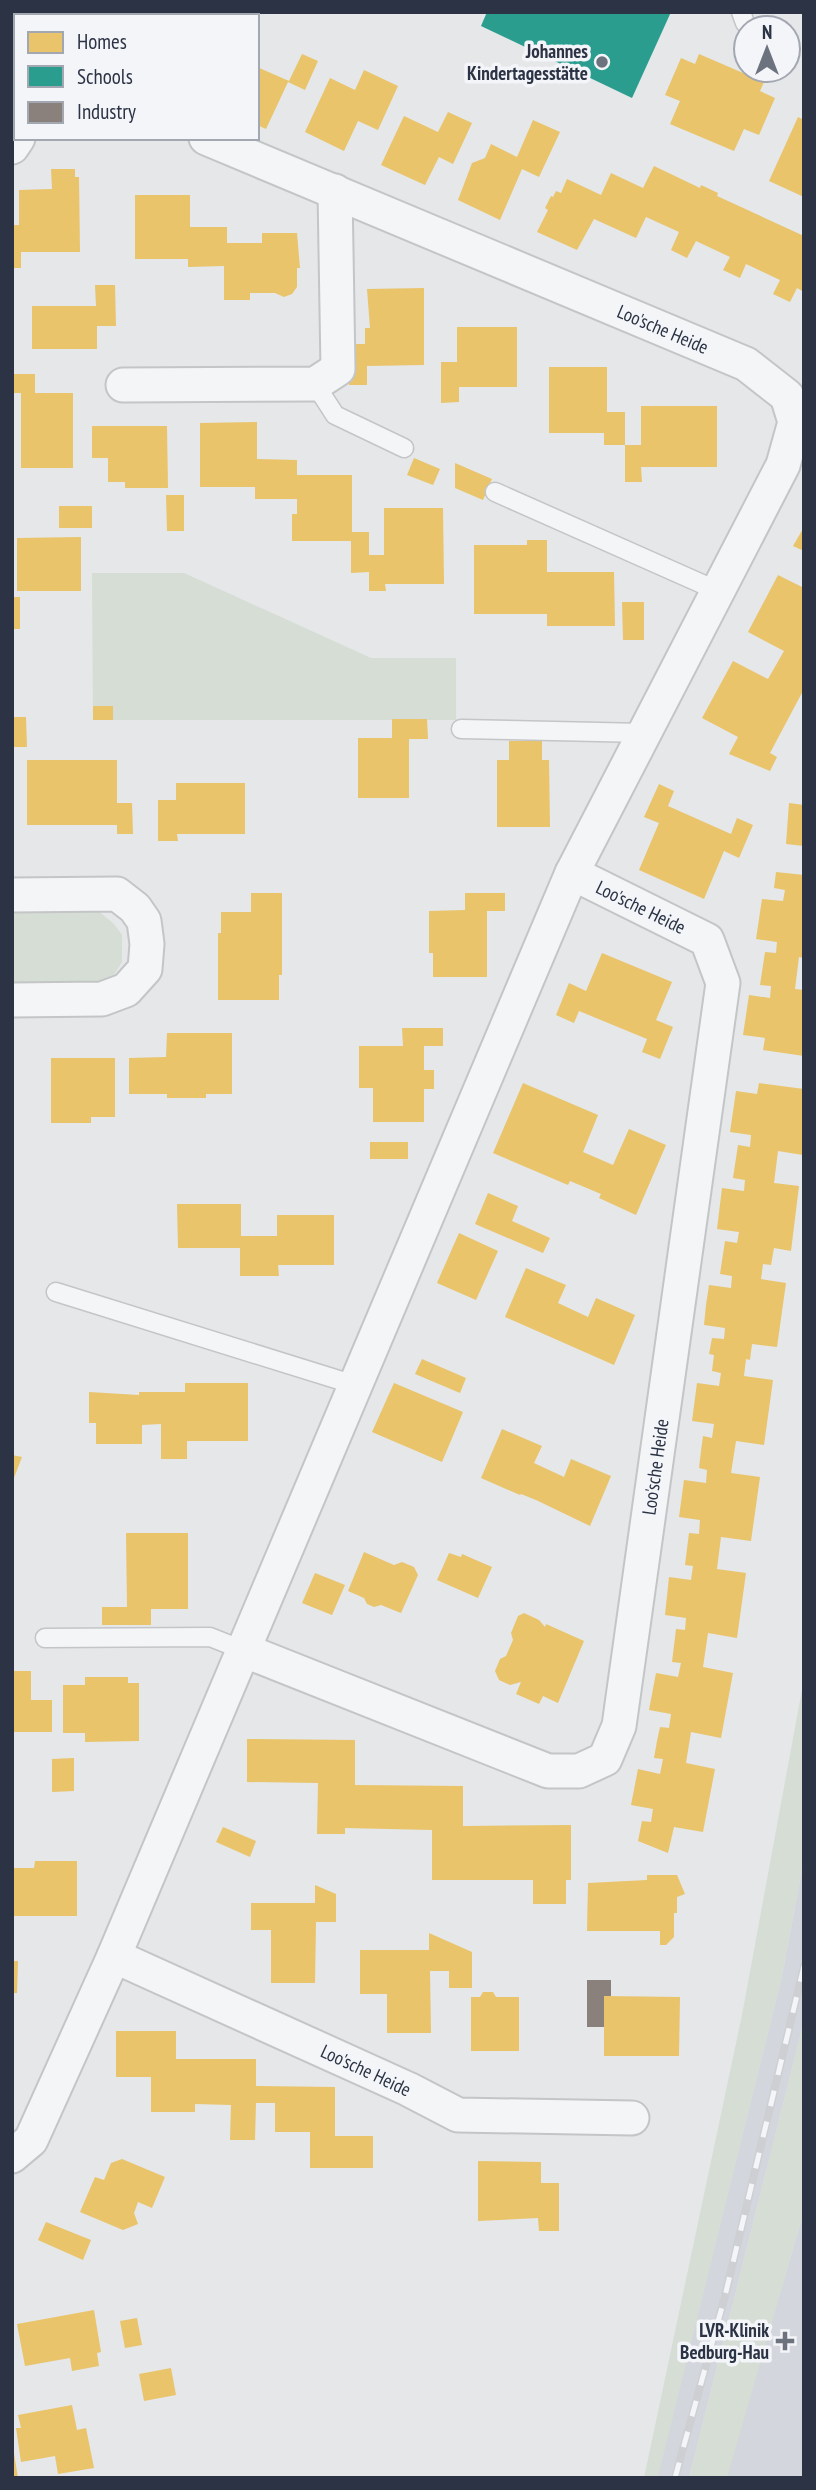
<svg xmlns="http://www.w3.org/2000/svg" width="816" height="2490" font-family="'PT Sans Narrow',sans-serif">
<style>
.built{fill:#d3d6dc}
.green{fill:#d5ddd5}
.homes{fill:#e9c46a}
.schools{fill:#2a9d8f}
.industry{fill:#8a817c}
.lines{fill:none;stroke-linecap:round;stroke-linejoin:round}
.service-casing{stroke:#c3c5c7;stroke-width:21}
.minor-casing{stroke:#c3c5c7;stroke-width:37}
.service{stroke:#f4f5f7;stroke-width:18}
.minor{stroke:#f4f5f7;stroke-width:33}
.rail-casing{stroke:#cecfd2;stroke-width:8}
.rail{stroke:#f3f5f9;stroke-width:5;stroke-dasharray:16;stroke-linecap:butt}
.poi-dot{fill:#6c727e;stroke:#f3f5f9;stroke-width:2.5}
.labels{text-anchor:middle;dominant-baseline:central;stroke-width:7;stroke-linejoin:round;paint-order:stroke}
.poi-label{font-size:19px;font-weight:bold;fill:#2b3344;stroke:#f3f5f9;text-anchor:end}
.street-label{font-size:19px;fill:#2b3344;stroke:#f3f5f9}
</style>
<rect width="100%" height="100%" fill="#e5e7e9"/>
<g class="built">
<path d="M804,1859V2021L689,2478H657L782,1976Z"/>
<path d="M804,2211V2478H727L728,2471Z"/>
</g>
<g class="green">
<path d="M92,573H184L371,658H456V720H93Z"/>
<path d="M12,910H97L114,924L122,935V962L113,976L97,986L12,987Z"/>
<path d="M804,1679V1859L782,1976L658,2477L644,2478L742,2015Z"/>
<path d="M804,2021V2211L727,2478H689Z"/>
</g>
<g class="homes">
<path d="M152,12H173L172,16H150Z"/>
<path d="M302,54L318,61L305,90L288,82L266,129L257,125V67L289,81Z"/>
<path d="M699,54L764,82L760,91L775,98L759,135L744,129L734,151L670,124L680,101L665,95L681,58L695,64Z"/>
<path d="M364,70L398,86L378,130L358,121L344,151L305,132L330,78L355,90Z"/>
<path d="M448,112L472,123L453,164L439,157L425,185L381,165L404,116L438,132Z"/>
<path d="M798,117L804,120V197L769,181Z"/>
<path d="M533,120L560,132L539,177L522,169L500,220L458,200L472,163L485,158L491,144L517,157Z"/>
<path d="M654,166L700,188L701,185L718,193L717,196L804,236V292L797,288L790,302L773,294L780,280L746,264L740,278L723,270L730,257L696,241L687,258L671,250L679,232L646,217L636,238L594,219L577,250L537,232L548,210L545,208L551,196L553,197L556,191L561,193L567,179L601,195L611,173L643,188Z"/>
<path d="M51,169H75V177H79L80,252H21V268H12V225H19V190L52,189Z"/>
<path d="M135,195H190V227H227V243H262V233H297L300,268H297V287L292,294L284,297L275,293H250V300H224V266L188,267V259H135Z"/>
<path d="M95,285H115L116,326H97V349H32V306H96Z"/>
<path d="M424,288V365L367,366V385H349V344H365V328H370L367,289Z"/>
<path d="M457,327H517V387H459V402L441,403V362H457Z"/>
<path d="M549,367H607V412H625V445H604V433H549Z"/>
<path d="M12,374H35V393H73V468H21V393H12Z"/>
<path d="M641,406H717V467H641L642,482H625V445H641Z"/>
<path d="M257,422V459L297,460V475H352V532H369V555H384V508H443L444,584H385L386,591H369V572L351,573V541H292V514H297V499H255V487H200V423Z"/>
<path d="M92,426H167L168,488H125V482H108V458H92Z"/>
<path d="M414,458L440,469L433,485L407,475Z"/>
<path d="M455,463L492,479L483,500L455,488Z"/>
<path d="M166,495H184V531H167Z"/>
<rect x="59" y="506" width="33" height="22"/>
<path d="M804,527V551L793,546Z"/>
<path d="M81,537V591H17V538Z"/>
<path d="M527,540H547V572H614L615,626H547V614H474V545H527Z"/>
<path d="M778,575L804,588V689L770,753L777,757L770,771L729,754L738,737L702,718L733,661L768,679L784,651L748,632Z"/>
<rect x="12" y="597" width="8" height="32"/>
<path d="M622,602H644V640H623Z"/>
<rect x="93" y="706" width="20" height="14"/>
<path d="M12,717H26L27,747H12Z"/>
<path d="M392,719H427L428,739H409V798H358V738H392Z"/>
<path d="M509,741H542V760H549L550,827H497V760H509Z"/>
<path d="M27,760H117V803H132L133,834H117V825H27Z"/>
<path d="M176,783H245V834H177L178,841H158V800H176Z"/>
<path d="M659,784L674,791L668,806L731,834L737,818L753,825L739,858L724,851L704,899L639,870L659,823L644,817Z"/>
<path d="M789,803L804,805V846L786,844Z"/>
<path d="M776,872L804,875V958L799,957L795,989L804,990V1056L763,1050L765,1038L743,1035L749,995L770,998L771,986L760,985L765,952L776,953L777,942L756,939L762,899L783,901L785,890L774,888Z"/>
<path d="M251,893H282V975H279V1000H218V933H221V912H251Z"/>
<path d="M465,893H505V911H487V977H433V953H429V911L465,910Z"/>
<path d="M602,953L672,982L656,1020L673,1027L660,1059L642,1052L647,1039L579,1011L574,1023L556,1015L569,983L586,991Z"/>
<path d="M402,1028H443V1046H424V1070H434V1089H424V1122H373V1088H359V1046H403Z"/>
<path d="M167,1033H232V1094H206V1098H167V1094H129V1058L166,1057Z"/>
<path d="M51,1058H115V1117H91V1123H51Z"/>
<path d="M523,1083L598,1115L583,1152L613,1165L629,1129L666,1145L636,1215L599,1198L601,1194L570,1181L568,1185L493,1153Z"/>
<path d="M759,1083L804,1089V1151L803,1155L778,1151L774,1183L799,1186L791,1251L774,1248L771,1265L763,1264L761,1279L786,1283L777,1347L752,1344L750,1360L746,1359L744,1376L773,1380L764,1445L736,1441L731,1473L760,1477L751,1541L721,1537L717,1569L746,1573L737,1638L708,1633L703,1667L733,1673L721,1738L691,1732L686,1763L715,1769L703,1832L674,1827L668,1853L638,1841L642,1821L651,1822L653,1809L631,1805L638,1769L660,1774L663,1759L654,1758L657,1741L660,1727L669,1728L671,1714L649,1710L656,1673L678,1677L681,1663L672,1662L676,1629L685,1630L686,1618L665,1615L669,1577L691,1580L693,1566L685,1565L689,1533L699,1534L700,1520L679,1517L684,1480L706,1483L707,1470L699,1468L701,1451L703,1436L712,1438L714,1424L692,1421L697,1383L719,1386L721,1373L712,1371L714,1355L709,1354L712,1338L724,1339L725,1328L704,1325L706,1305L709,1285L731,1288L732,1276L720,1274L725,1241L737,1243L739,1232L717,1229L722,1188L744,1191L745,1180L733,1178L738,1145L750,1147L751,1135L730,1132L736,1091L757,1094Z"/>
<rect x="370" y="1142" width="38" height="17"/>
<path d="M488,1193L518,1206L512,1221L550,1238L543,1253L475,1224Z"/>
<path d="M177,1204H241V1236H277V1215H334V1265H278L279,1276H240V1248H178Z"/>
<path d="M459,1233L498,1251L476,1300L437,1283Z"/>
<path d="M526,1268L566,1285L558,1303L588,1317L596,1298L635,1315L614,1365L505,1317Z"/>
<path d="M422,1359L466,1378L460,1393L415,1374Z"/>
<path d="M185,1383H248V1441H187V1459H161V1424L142,1425V1444H96V1423H89V1392L139,1395V1392H185Z"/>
<path d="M394,1383L463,1412L442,1462L372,1432Z"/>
<path d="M502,1429L542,1446L534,1463L564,1477L571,1459L611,1476L590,1526L536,1500L521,1494L520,1495L481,1478Z"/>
<path d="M12,1455L22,1457L12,1483Z"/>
<path d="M126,1533H188V1609H151V1625H102V1607H127Z"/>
<path d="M364,1552L394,1565L402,1562L414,1567L418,1575L401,1613L381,1605L374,1607L367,1604L364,1598L348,1591Z"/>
<path d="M449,1553L461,1557L462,1554L492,1567L478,1598L437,1580Z"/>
<path d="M315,1573L345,1585L332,1615L302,1603Z"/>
<path d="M524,1613L539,1620L545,1627L546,1624L584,1641L558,1703L543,1696L539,1704L516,1694L521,1682L510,1685L499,1680L495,1671L500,1659L506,1656L513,1640L511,1633L518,1616Z"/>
<path d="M12,1671H31V1700H52V1732H12Z"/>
<path d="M85,1677H128V1683H139V1741L85,1742V1733H63V1685H85Z"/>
<path d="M247,1739L355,1740V1785L463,1786V1826L571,1825V1880H566V1904H533V1880H432V1830L345,1828V1834H317L318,1783L247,1782Z"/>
<path d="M74,1758V1791L52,1792V1759Z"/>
<path d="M223,1827L256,1841L250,1857L216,1842Z"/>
<path d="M35,1861H77V1916H12V1868H34Z"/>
<path d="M647,1875H677L685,1894L677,1897V1913H674V1937L666,1945H660V1931H587L588,1883L647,1880Z"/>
<path d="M315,1885L336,1894V1922H316L315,1983H271V1930H251V1903H315Z"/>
<path d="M429,1933L472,1952V1988H449V1971H430L431,2033H387V1994H360V1950H429Z"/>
<path d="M12,1961H18L17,1993H12Z"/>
<path d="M483,1992H493L496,1997H519V2051H471V1997H480Z"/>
<path d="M604,1996L680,1997L679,2056H604Z"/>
<path d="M116,2031H176V2059H256V2086L335,2087V2136H373V2168H310V2132H275V2103H256L255,2140H230L231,2105L195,2104V2112H151V2077H116Z"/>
<path d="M122,2159L165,2177L152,2208L138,2202L134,2213L138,2224L123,2230L80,2212L95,2177L104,2180L111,2163Z"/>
<path d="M478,2161L541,2162V2183H559V2231H539L538,2218L478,2221Z"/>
<path d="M46,2222L91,2240L83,2260L38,2240Z"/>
<path d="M94,2310L101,2352L97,2353L99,2366L72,2371L70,2358L25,2366L17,2324Z"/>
<path d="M137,2318L142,2345L125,2348L120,2321Z"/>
<path d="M171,2368L176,2395L144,2401L139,2374Z"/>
<path d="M72,2405L77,2430L86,2428L94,2468L58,2474L55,2456L21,2462L16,2428H21L18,2415Z"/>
<path d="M12,2453H14L18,2478H12Z"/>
</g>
<path class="schools" d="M487,12H671L632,98L481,26Z"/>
<path class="industry" d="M587,1980H611V1996H604V2027H587Z"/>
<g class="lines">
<g class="service-casing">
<g id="service">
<path d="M741,12L745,23"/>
<path d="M315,384L335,415L404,448"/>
<path d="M495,492L718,591"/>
<path d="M461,729L644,733"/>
<path d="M56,1292L355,1385"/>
<path d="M45,1638L210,1637L243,1650"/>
</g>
</g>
<g class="minor-casing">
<g id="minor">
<path d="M85,16L87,12"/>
<path d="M12,35L16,38"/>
<path d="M12,147L18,138"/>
<path d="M123,385L315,384L338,369L335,191"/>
<path d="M12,895L117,894L135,908L144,921L147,944L145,969L126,990L102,999L12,1000"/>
<path d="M243,1650L548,1771H579L605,1759L619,1726L723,983L707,940L572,873"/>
<path d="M114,1956L408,2089L458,2115L632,2118"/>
<path d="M12,2156L31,2140L114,1956L572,873L783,465L795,422L787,396L746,364L206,138"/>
</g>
</g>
<use href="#service" class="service"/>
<use href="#minor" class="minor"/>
<g class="rail-casing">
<path id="rail" d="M675,2478L725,2296L804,1966"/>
</g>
<use href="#rail" class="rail"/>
</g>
<g class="poi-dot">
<circle cx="602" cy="62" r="7"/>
<path d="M781.5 2330.5h7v7h7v7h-7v7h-7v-7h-7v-7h7z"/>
</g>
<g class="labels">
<g class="poi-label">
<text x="588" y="51">Johannes<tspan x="588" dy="22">Kindertagesstätte</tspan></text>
<text x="769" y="2330">LVR-Klinik<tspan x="769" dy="22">Bedburg-Hau</tspan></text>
</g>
<g class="street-label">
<text transform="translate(663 329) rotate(23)">Loo'sche Heide</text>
<text transform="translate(641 907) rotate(26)">Loo'sche Heide</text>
<text transform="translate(655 1467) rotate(-82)">Loo'sche Heide</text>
<text transform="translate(366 2070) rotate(25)">Loo'sche Heide</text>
</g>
</g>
<rect width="816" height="2490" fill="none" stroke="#2b3344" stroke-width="28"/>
<rect x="14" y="14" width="245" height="126" fill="#f3f5f9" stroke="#a3a7b1" stroke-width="2"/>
<rect x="28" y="32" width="35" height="21" fill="#e9c46a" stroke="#a3a7b1" stroke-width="2"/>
<text x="77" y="49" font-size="21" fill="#2b3344">Homes</text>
<rect x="28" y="66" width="35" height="21" fill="#2a9d8f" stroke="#a3a7b1" stroke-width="2"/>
<text x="77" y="84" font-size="21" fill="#2b3344">Schools</text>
<rect x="28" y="102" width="35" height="21" fill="#8a817c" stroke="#a3a7b1" stroke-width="2"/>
<text x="77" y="119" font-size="21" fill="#2b3344">Industry</text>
<g transform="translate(767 49)"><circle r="33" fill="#f3f5f9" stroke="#a3a7b1" stroke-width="2"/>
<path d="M0-5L12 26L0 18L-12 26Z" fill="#6c727e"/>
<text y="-10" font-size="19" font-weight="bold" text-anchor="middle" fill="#2b3344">N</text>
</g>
</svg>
